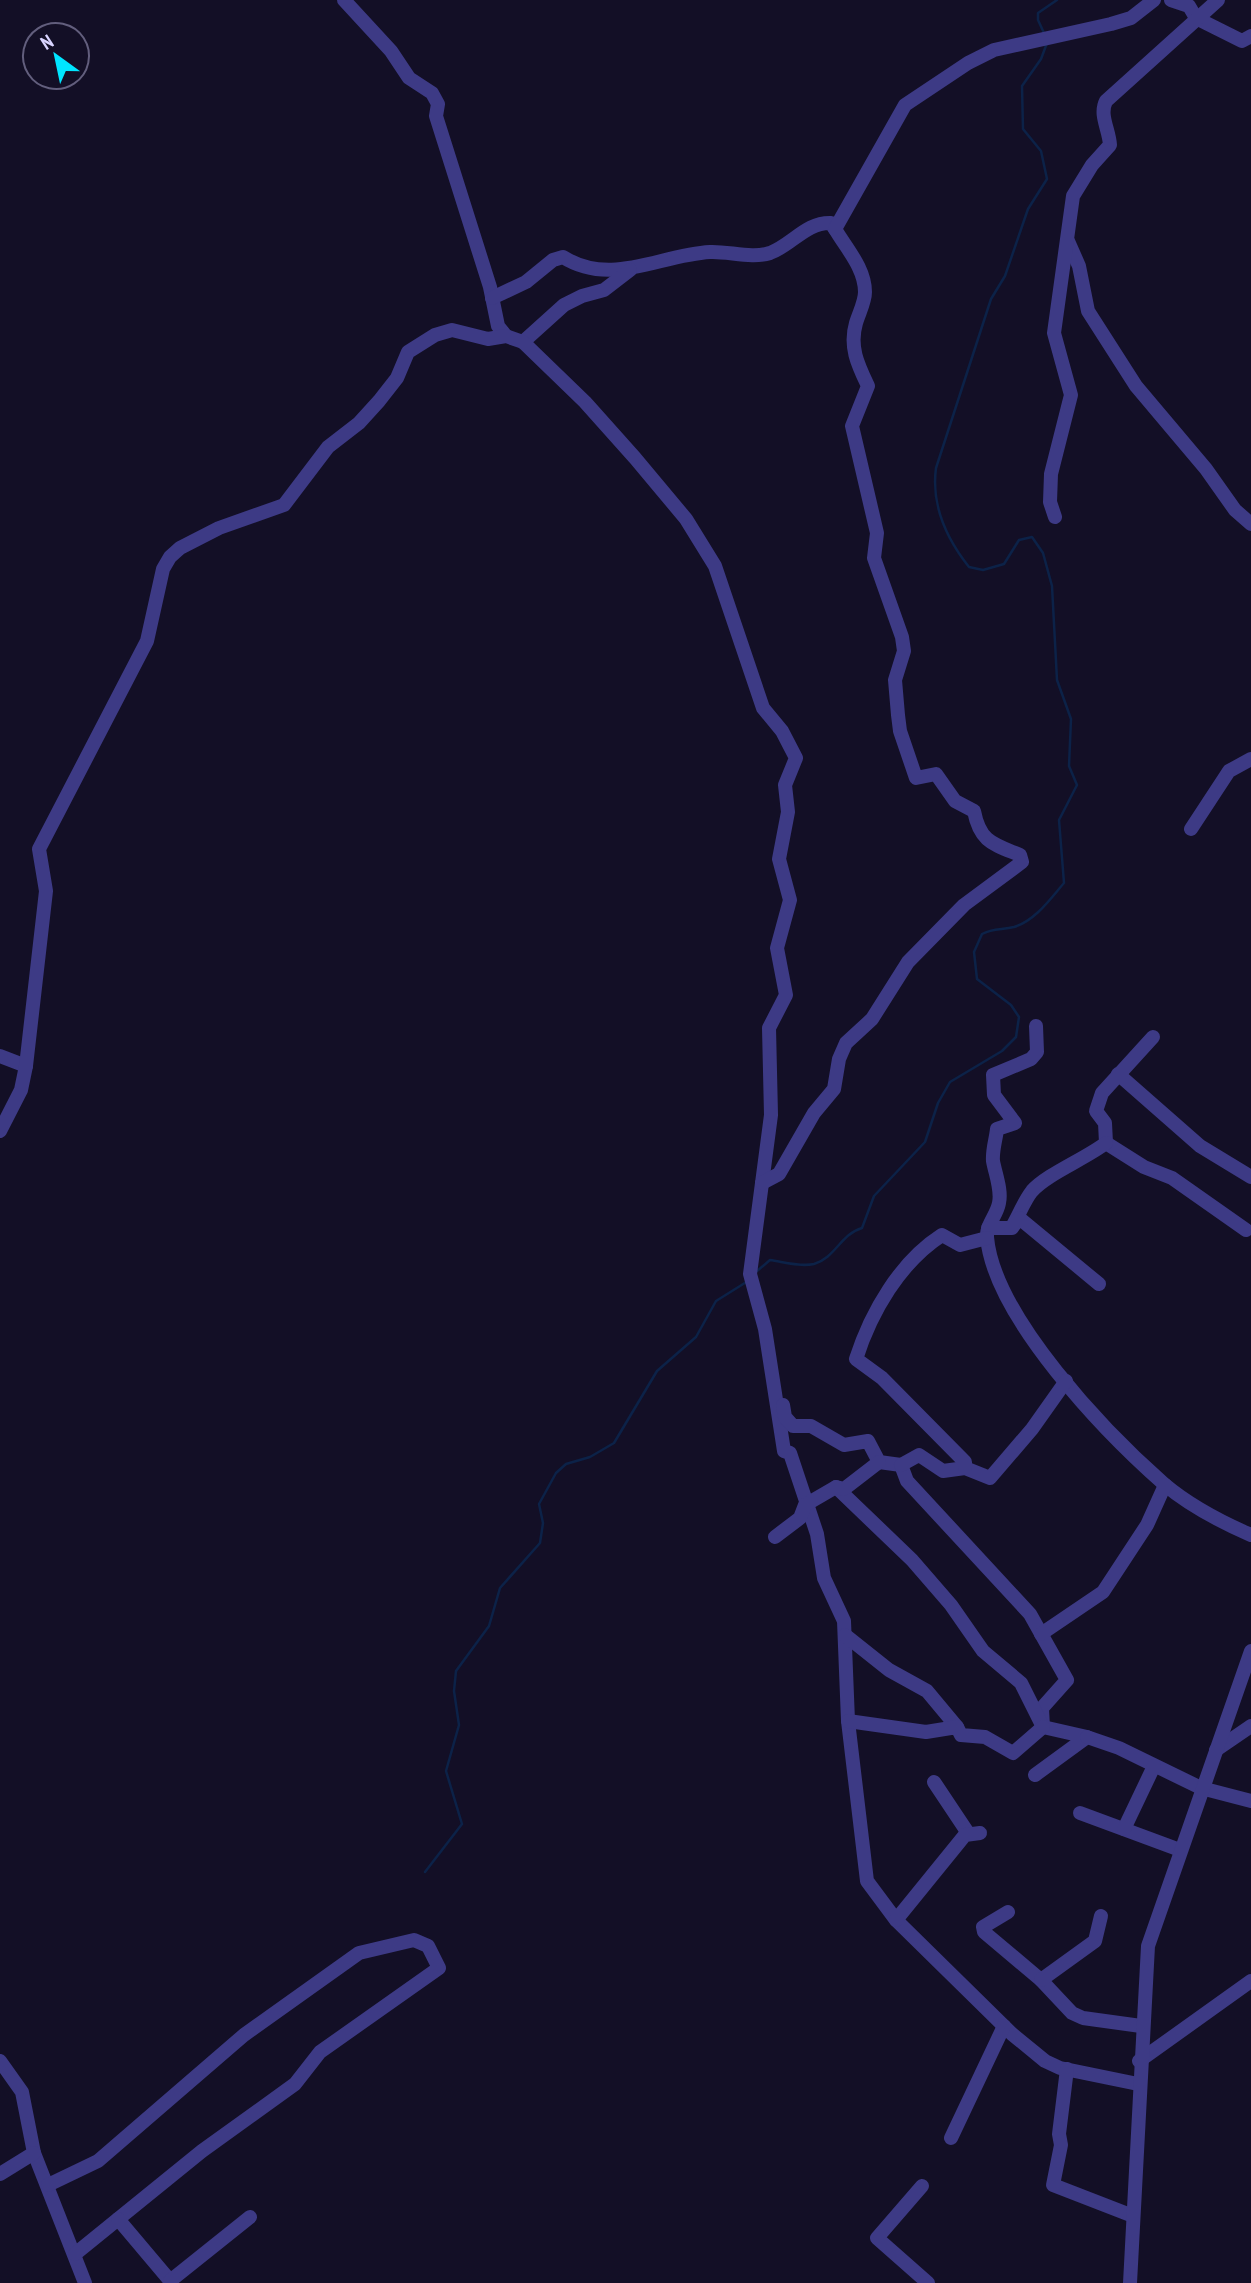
<svg xmlns="http://www.w3.org/2000/svg" width="1251" height="2283" font-family="'PT Sans Narrow',sans-serif">
<style>
.lines{fill:none;stroke-linecap:round;stroke-linejoin:round}
.stream{stroke:#0c2248;stroke-width:2.5}
.minor{stroke:#3d3a85;stroke-width:14}
</style>
<rect width="100%" height="100%" fill="#130f26"/>
<g class="lines">
<g class="stream">
<path d="M1044,33L1038,20V13L1057,0"/>
<path d="M757,1271L770,1260C784,1262 800,1267 814,1264C835,1258 841,1234 862,1228L874,1196L925,1142L938,1103L950,1082L1002,1051L1016,1037L1019,1017L1011,1005L977,979L974,952L982,934C993,928 1002,930 1014,927C1035,921 1051,898 1064,883L1059,820L1077,785L1069,766L1071,719L1057,680L1052,586L1043,553L1032,537L1019,540L1004,564L983,570L969,567C946,538 931,505 936,468L991,299L1005,276L1028,209L1047,179L1041,151L1023,129L1022,86L1041,59L1047,43"/>
<path d="M425,1872L462,1824L446,1771L459,1725L454,1691L456,1671L489,1626L500,1588L540,1543L543,1523L539,1504L556,1473L566,1464L590,1457L614,1443L657,1371L696,1337L716,1301L748,1281"/>
</g>
<g class="minor">
<path d="M344,0L391,51L409,78L432,93L438,104L436,116L490,287L498,326L506,336"/>
<path d="M1171,0L1189,6L1196,18L1242,41L1251,36"/>
<path d="M1068,241L1079,266L1088,311L1136,386L1206,469L1235,510L1251,524"/>
<path d="M492,298L526,282L553,260L563,257C611,287 659,255 710,252C728,251 752,259 770,253C792,245 806,222 831,223L835,229"/>
<path d="M523,342L564,305L582,296L604,290L630,270"/>
<path d="M1055,517L1050,502L1051,474L1071,395L1054,333L1073,196L1092,165L1110,145C1109,129 1099,115 1106,101L1218,0"/>
<path d="M1191,829L1229,771L1251,759"/>
<path d="M1036,1026L1037,1052L1031,1059L993,1075L994,1095L1015,1123L997,1129C996,1139 992,1151 993,1161C995,1173 1002,1190 999,1203C997,1215 986,1225 987,1237C994,1317 1106,1433 1164,1484C1190,1506 1221,1522 1251,1535"/>
<path d="M0,1056L26,1066"/>
<path d="M1118,1074L1200,1146L1251,1177"/>
<path d="M0,1131L21,1090L26,1066L46,891L39,849L147,641L163,569L170,557L180,548L219,528L284,505L328,447L359,423L379,401L397,378L408,352L435,335L452,330L488,339L506,336L523,342L585,402L635,458L686,519L715,566L763,708L782,731L796,758L785,785L788,812L779,859L790,900L777,948L786,995L769,1028L771,1115L750,1274L765,1329L784,1451L790,1453L817,1534L824,1578L844,1621L848,1721L867,1881L896,1920L1012,2034L1045,2061L1060,2068L1138,2084"/>
<path d="M1106,1143L1144,1167L1172,1178L1246,1230"/>
<path d="M1106,1143L1105,1123L1096,1111L1102,1093L1153,1037"/>
<path d="M762,1183L779,1174L814,1113L834,1089L839,1059L846,1043L872,1019L908,962L964,905L1022,862L1020,855C993,844 980,842 974,811L955,801L936,774L916,778L900,731L898,715L895,680L904,651L902,637L874,558L877,533L852,426L868,386C858,365 849,347 856,323C859,313 865,302 865,292C865,268 846,248 835,229L905,105L968,63L994,50L1111,24L1131,18L1154,0"/>
<path d="M1013,1225C1019,1215 1024,1201 1032,1191C1047,1174 1085,1159 1106,1143"/>
<path d="M988,1228H1012L1019,1218L1099,1284"/>
<path d="M783,1405L785,1417L793,1426H811L844,1445L868,1441L879,1462L901,1465L907,1481L1030,1614L1067,1680L1042,1708L1043,1727"/>
<path d="M901,1465L919,1455L943,1471L965,1468L990,1478L1032,1429L1066,1381"/>
<path d="M965,1468V1462L882,1378L856,1359C871,1312 900,1262 942,1235L960,1245L987,1238"/>
<path d="M836,1487L912,1560L951,1605L983,1651L1021,1683L1043,1727L1087,1737L1035,1775"/>
<path d="M775,1537L800,1518L805,1505L836,1487L844,1489L879,1462"/>
<path d="M1041,1634L1103,1592L1147,1525L1165,1485"/>
<path d="M845,1635L889,1670L927,1691L957,1727"/>
<path d="M848,1721L926,1732L957,1727L961,1735L985,1737L1013,1753L1043,1727"/>
<path d="M1087,1737L1119,1748L1201,1788L1251,1801"/>
<path d="M1216,1750L1251,1726"/>
<path d="M934,1782L968,1833"/>
<path d="M1080,1813L1180,1850"/>
<path d="M1124,1829L1154,1766"/>
<path d="M1008,1912L983,1927L984,1932L1041,1980L1072,2013L1083,2018L1141,2026"/>
<path d="M896,1920L965,1835L980,1833"/>
<path d="M1041,1980L1095,1941L1101,1916"/>
<path d="M0,2061L22,2092L34,2153L85,2283"/>
<path d="M1139,2061L1251,1981"/>
<path d="M1067,2069L1059,2134L1061,2145L1053,2185L1133,2216"/>
<path d="M951,2138L1004,2026"/>
<path d="M0,2174L34,2153"/>
<path d="M48,2185L98,2161L244,2035L359,1953L414,1940L428,1946L439,1968L320,2052L295,2084L202,2151L75,2254"/>
<path d="M922,2186L877,2238L928,2283"/>
<path d="M118,2219L172,2283"/>
<path d="M170,2281L250,2217"/>
<path d="M1130,2283L1148,1946L1251,1651"/>
</g>
</g>
<g transform="translate(56 56) rotate(327)"><circle r="33" fill="#130f26" stroke="#625e7d" stroke-width="2"/>
<path d="M0-5L12 26L0 18L-12 26Z" fill="#00e5ff"/>
<text y="-10" font-size="19" font-weight="bold" text-anchor="middle" fill="#d9d4ff">N</text>
</g>
</svg>
